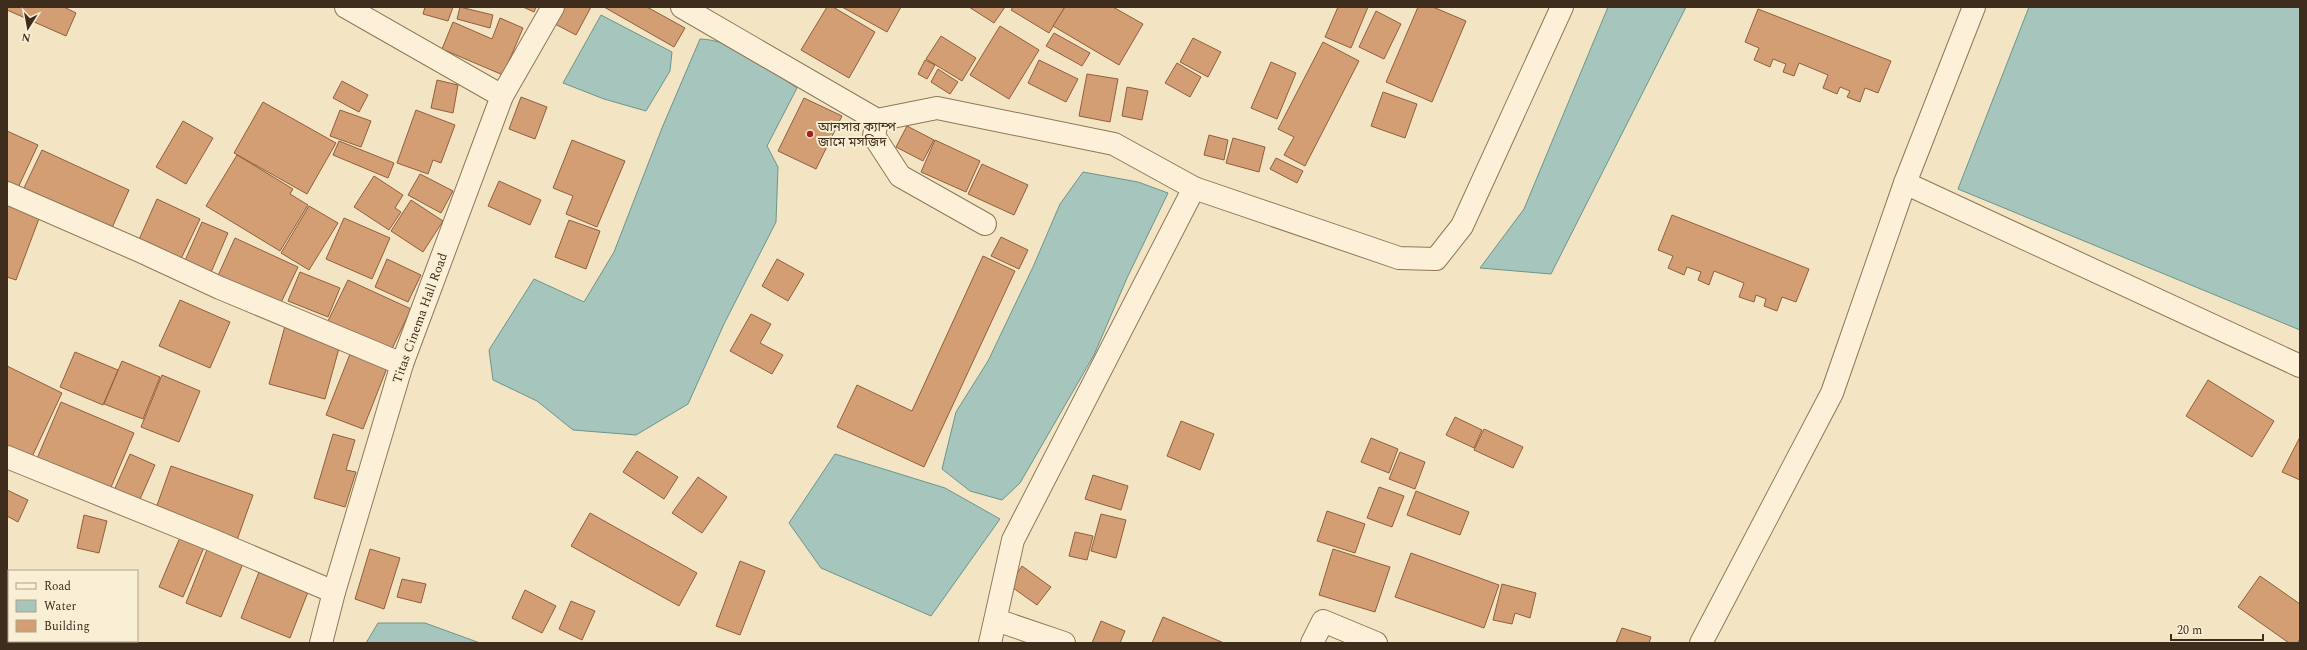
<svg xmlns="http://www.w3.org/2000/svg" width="2307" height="650" font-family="Spectral,'Noto Sans Bengali',serif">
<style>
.water{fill:#a6c5bc;stroke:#6b958b}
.building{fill:#d49e75;stroke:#915e3b}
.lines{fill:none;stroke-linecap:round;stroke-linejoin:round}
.street-casing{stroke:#8f7658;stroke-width:24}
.street{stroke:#fcf1d8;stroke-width:22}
.poi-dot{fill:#a52121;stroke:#f9efd4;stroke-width:1.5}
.labels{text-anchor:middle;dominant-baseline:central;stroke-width:4;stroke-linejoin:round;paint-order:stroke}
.poi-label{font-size:13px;fill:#3e2d1d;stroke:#f9efd4;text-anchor:start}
.street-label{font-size:13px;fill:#3e2d1d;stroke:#f9efd4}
</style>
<rect width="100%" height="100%" fill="#f3e5c3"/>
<g class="water">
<path d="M1608,7H1686L1551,274L1480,268L1524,209Z"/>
<path d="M2029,7H2300V330L1958,189Z"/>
<path d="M601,15L672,52L670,71L646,111L604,99L563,83Z"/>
<path d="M700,39C736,40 768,69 797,88L767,146L778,167L776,222L724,324L688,404L636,435L573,430L537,401L493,380L489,350L534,279L584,302L614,252L662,128Z"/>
<path d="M1083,172L1138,182L1168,193L1127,278L1094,355L1020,483L1002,500L970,491L942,469L956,412L988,361L1033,267L1060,204Z"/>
<path d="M835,454L945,488L1000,519L931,616L821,568L789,523Z"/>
<path d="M378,623H425L480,643H366Z"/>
</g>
<g class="building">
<path d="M7,7H64L76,13L66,36L7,10Z"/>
<path d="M425,7H453L448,21L423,14Z"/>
<path d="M460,7L493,15L490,28L457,19Z"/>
<path d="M523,7H536L534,12Z"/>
<path d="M564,7H591L576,35L555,24Z"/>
<path d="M604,7H647L685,28L674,47Z"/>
<path d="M827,7H833L875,32L849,78L801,50Z"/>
<path d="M842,7H901L887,32Z"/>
<path d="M969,7H1005L994,23Z"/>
<path d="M1013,7H1065L1049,33L1011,10Z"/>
<path d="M1065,7H1113L1143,24L1119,65L1053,26Z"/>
<path d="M1338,7H1368L1351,48L1325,37Z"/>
<path d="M1418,7H1433L1466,21L1432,102L1386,82Z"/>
<path d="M1758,9L1891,61L1878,93L1865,88L1860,102L1847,97L1850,91L1840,87L1837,94L1823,88L1828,75L1799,63L1794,76L1783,72L1786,64L1773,59L1770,67L1754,60L1759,48L1745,42Z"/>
<path d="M1376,11L1401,24L1384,59L1359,47Z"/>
<path d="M500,18L523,28L503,75L442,49L453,22L492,39Z"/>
<path d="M1000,26L1039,50L1009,99L970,75Z"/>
<path d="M1054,33L1090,53L1082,66L1046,46Z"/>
<path d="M941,36L976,58L962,81L926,59Z"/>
<path d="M1193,38L1221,52L1208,77L1180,62Z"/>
<path d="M1323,42L1359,61L1305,166L1284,155L1294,137L1278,129Z"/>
<path d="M925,60L935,65L927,79L918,74Z"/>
<path d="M1039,60L1078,79L1066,102L1028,83Z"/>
<path d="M1271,62L1296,73L1277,119L1251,108Z"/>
<path d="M1177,63L1201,77L1190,97L1165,83Z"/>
<path d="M938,69L958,82L950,94L931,82Z"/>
<path d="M1087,74L1118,79L1110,122L1079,116Z"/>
<path d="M437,80L458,85L453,113L431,108Z"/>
<path d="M342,81L368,95L359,112L333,98Z"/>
<path d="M1127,87L1148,91L1142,120L1122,116Z"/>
<path d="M1383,92L1417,104L1405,138L1371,126Z"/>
<path d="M521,97L547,107L535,139L509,129Z"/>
<path d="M804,98L842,116L816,169L778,151Z"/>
<path d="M263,102L336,143L307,194L234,153Z"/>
<path d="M340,110L371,121L361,147L330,136Z"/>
<path d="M416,110L455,125L441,163L433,160L428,174L397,163Z"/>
<path d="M183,121L213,138L186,184L156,167Z"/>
<path d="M907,126L934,140L923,161L896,147Z"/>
<path d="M7,131L38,145L16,192L7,188Z"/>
<path d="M1209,135L1228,140L1224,160L1204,155Z"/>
<path d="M1233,138L1265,147L1259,172L1226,163Z"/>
<path d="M572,140L625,161L597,227L566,214L573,196L553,188Z"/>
<path d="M935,140L980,161L966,192L921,172Z"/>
<path d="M339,141L394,163L388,178L333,155Z"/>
<path d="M42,150L129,190L111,230L23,190Z"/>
<path d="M237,155L293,189L290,194L308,205L280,251L206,206Z"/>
<path d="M1276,158L1303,171L1297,183L1270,169Z"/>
<path d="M982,164L1028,185L1014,215L968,194Z"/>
<path d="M420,174L453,191L441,213L408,195Z"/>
<path d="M374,176L403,195L395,208L401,212L389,230L354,207Z"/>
<path d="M499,181L541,200L530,225L488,206Z"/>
<path d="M157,199L200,219L179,263L137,244Z"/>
<path d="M411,200L443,221L423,252L391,231Z"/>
<path d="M7,204L40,216L16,280L7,277Z"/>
<path d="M309,206L338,223L309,270L281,253Z"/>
<path d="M1672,215L1809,269L1796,302L1782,297L1777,311L1764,306L1766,299L1756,295L1754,302L1739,297L1744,283L1714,271L1709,285L1698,280L1701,272L1687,267L1684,275L1668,268L1673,256L1658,250Z"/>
<path d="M344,218L390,238L372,279L326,259Z"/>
<path d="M569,220L600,231L586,269L555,257Z"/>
<path d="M202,222L228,233L209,277L183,265Z"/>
<path d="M1001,237L1028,250L1019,269L991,256Z"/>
<path d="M235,238L298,267L278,309L216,280Z"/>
<path d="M983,256L1015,271L924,467L837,427L857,385L912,411Z"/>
<path d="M387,259L421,275L408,302L375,287Z"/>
<path d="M777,259L804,274L788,301L762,286Z"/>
<path d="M300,272L340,288L328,317L288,301Z"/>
<path d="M348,280L411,309L390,353L327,323Z"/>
<path d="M180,300L230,322L210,368L159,346Z"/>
<path d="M751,314L771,324L760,343L783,355L772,374L730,351Z"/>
<path d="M285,326L341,341L325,399L269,384Z"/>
<path d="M75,352L118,370L103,405L60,387Z"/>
<path d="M350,354L387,368L363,429L326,415Z"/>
<path d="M122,361L160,377L143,419L104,404Z"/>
<path d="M7,366L62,393L29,463L7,452Z"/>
<path d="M162,375L200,391L179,442L141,427Z"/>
<path d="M2208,380L2274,421L2252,457L2186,416Z"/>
<path d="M61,402L134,433L109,492L36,461Z"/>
<path d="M1455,417L1482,430L1474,448L1446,435Z"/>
<path d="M1181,421L1214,434L1200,470L1167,456Z"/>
<path d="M1484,429L1523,447L1513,468L1474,450Z"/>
<path d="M333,434L355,440L346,470L356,472L345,507L314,498Z"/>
<path d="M2300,437V480L2282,472Z"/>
<path d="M1371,438L1398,449L1389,473L1361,462Z"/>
<path d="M637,451L678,477L664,499L623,472Z"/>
<path d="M1400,452L1425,462L1415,489L1389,479Z"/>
<path d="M130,454L155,465L137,506L112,495Z"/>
<path d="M171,466L253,495L237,540L155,511Z"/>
<path d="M1093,475L1128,486L1121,510L1085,499Z"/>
<path d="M698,477L727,497L702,533L672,513Z"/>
<path d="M1379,487L1404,496L1392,527L1367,518Z"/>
<path d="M7,490L28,500L18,522L7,516Z"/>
<path d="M1416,491L1469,512L1460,535L1407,515Z"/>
<path d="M1327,511L1365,524L1355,553L1317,541Z"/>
<path d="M590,513L697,573L679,606L571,546Z"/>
<path d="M1101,514L1126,520L1116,558L1091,551Z"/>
<path d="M84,515L107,521L99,553L77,548Z"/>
<path d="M1075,532L1093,536L1087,560L1069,556Z"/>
<path d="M181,535L205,545L183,597L159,587Z"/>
<path d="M208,547L244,561L221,617L186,603Z"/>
<path d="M370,549L400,558L384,609L355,599Z"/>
<path d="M1333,549L1390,567L1375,612L1319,595Z"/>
<path d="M1411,553L1499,585L1484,628L1395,597Z"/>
<path d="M740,561L765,571L740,635L716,626Z"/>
<path d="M1022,566L1051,587L1037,605L1009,585Z"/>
<path d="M261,567L310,587L290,638L241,618Z"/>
<path d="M2260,576L2300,604V639L2297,643H2289L2238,607Z"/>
<path d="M402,579L426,584L421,603L397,597Z"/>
<path d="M1502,584L1536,593L1530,618L1515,613L1512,624L1493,620Z"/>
<path d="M525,590L556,606L542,633L512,618Z"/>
<path d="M571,601L595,611L582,640L559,629Z"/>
<path d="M1163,617L1224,643H1152Z"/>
<path d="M1101,621L1125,631L1120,643H1092Z"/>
<path d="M1622,628L1651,637L1649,643H1616Z"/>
<path d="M99,641H121L120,643Z"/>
</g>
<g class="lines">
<g class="street-casing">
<g id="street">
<path d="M346,7L502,96"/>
<path d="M682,7L877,120L937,108L1114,144L1194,188L1399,258L1436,259L1462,226L1562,7"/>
<path d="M1974,7L1905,183L2300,366"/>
<path d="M877,120L874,136L900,176L985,224"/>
<path d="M7,193L140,251L220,288L402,364"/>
<path d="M7,457L212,540L334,592"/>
<path d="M7,609L9,610"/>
<path d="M996,620L1064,643"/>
<path d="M77,641L82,643"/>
<path d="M321,643L334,592L402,364L502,96L553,7"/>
<path d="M990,643L1013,540L1194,188"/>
<path d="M1312,643L1323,621L1376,643"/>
<path d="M1701,643L1832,393L1905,183"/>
</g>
</g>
<use href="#street" class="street"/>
</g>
<circle class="poi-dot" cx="810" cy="134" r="4"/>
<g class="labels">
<g class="poi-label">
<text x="818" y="127">আনসার ক্যাম্প<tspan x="818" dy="15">জামে মসজিদ</tspan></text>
</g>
<g class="street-label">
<text transform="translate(420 318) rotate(-70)">Titas Cinema Hall Road</text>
</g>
</g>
<rect width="2307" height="650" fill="none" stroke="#3e2d1d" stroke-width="16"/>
<rect x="8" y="570" width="130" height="72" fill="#f9efd4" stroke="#aea18b"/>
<rect x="16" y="583" width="20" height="6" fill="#fcf1d8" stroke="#aea18b"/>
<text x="44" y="590" font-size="12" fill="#3e2d1d">Road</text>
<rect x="16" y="600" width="20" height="12" fill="#a6c5bc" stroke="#aea18b"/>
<text x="44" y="610" font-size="12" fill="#3e2d1d">Water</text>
<rect x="16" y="620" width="20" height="12" fill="#d49e75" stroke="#aea18b"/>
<text x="44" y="630" font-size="12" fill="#3e2d1d">Building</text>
<g transform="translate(28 28) rotate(191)" stroke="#f9efd4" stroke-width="3" paint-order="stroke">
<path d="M0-3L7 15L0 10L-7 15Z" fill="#3e2d1d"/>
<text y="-6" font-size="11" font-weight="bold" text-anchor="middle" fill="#3e2d1d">N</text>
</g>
<path d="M2171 634v6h92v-6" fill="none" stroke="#3e2d1d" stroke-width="2"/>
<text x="2177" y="634" font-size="12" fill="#3e2d1d" stroke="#f9efd4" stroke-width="3" paint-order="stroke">20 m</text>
</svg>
